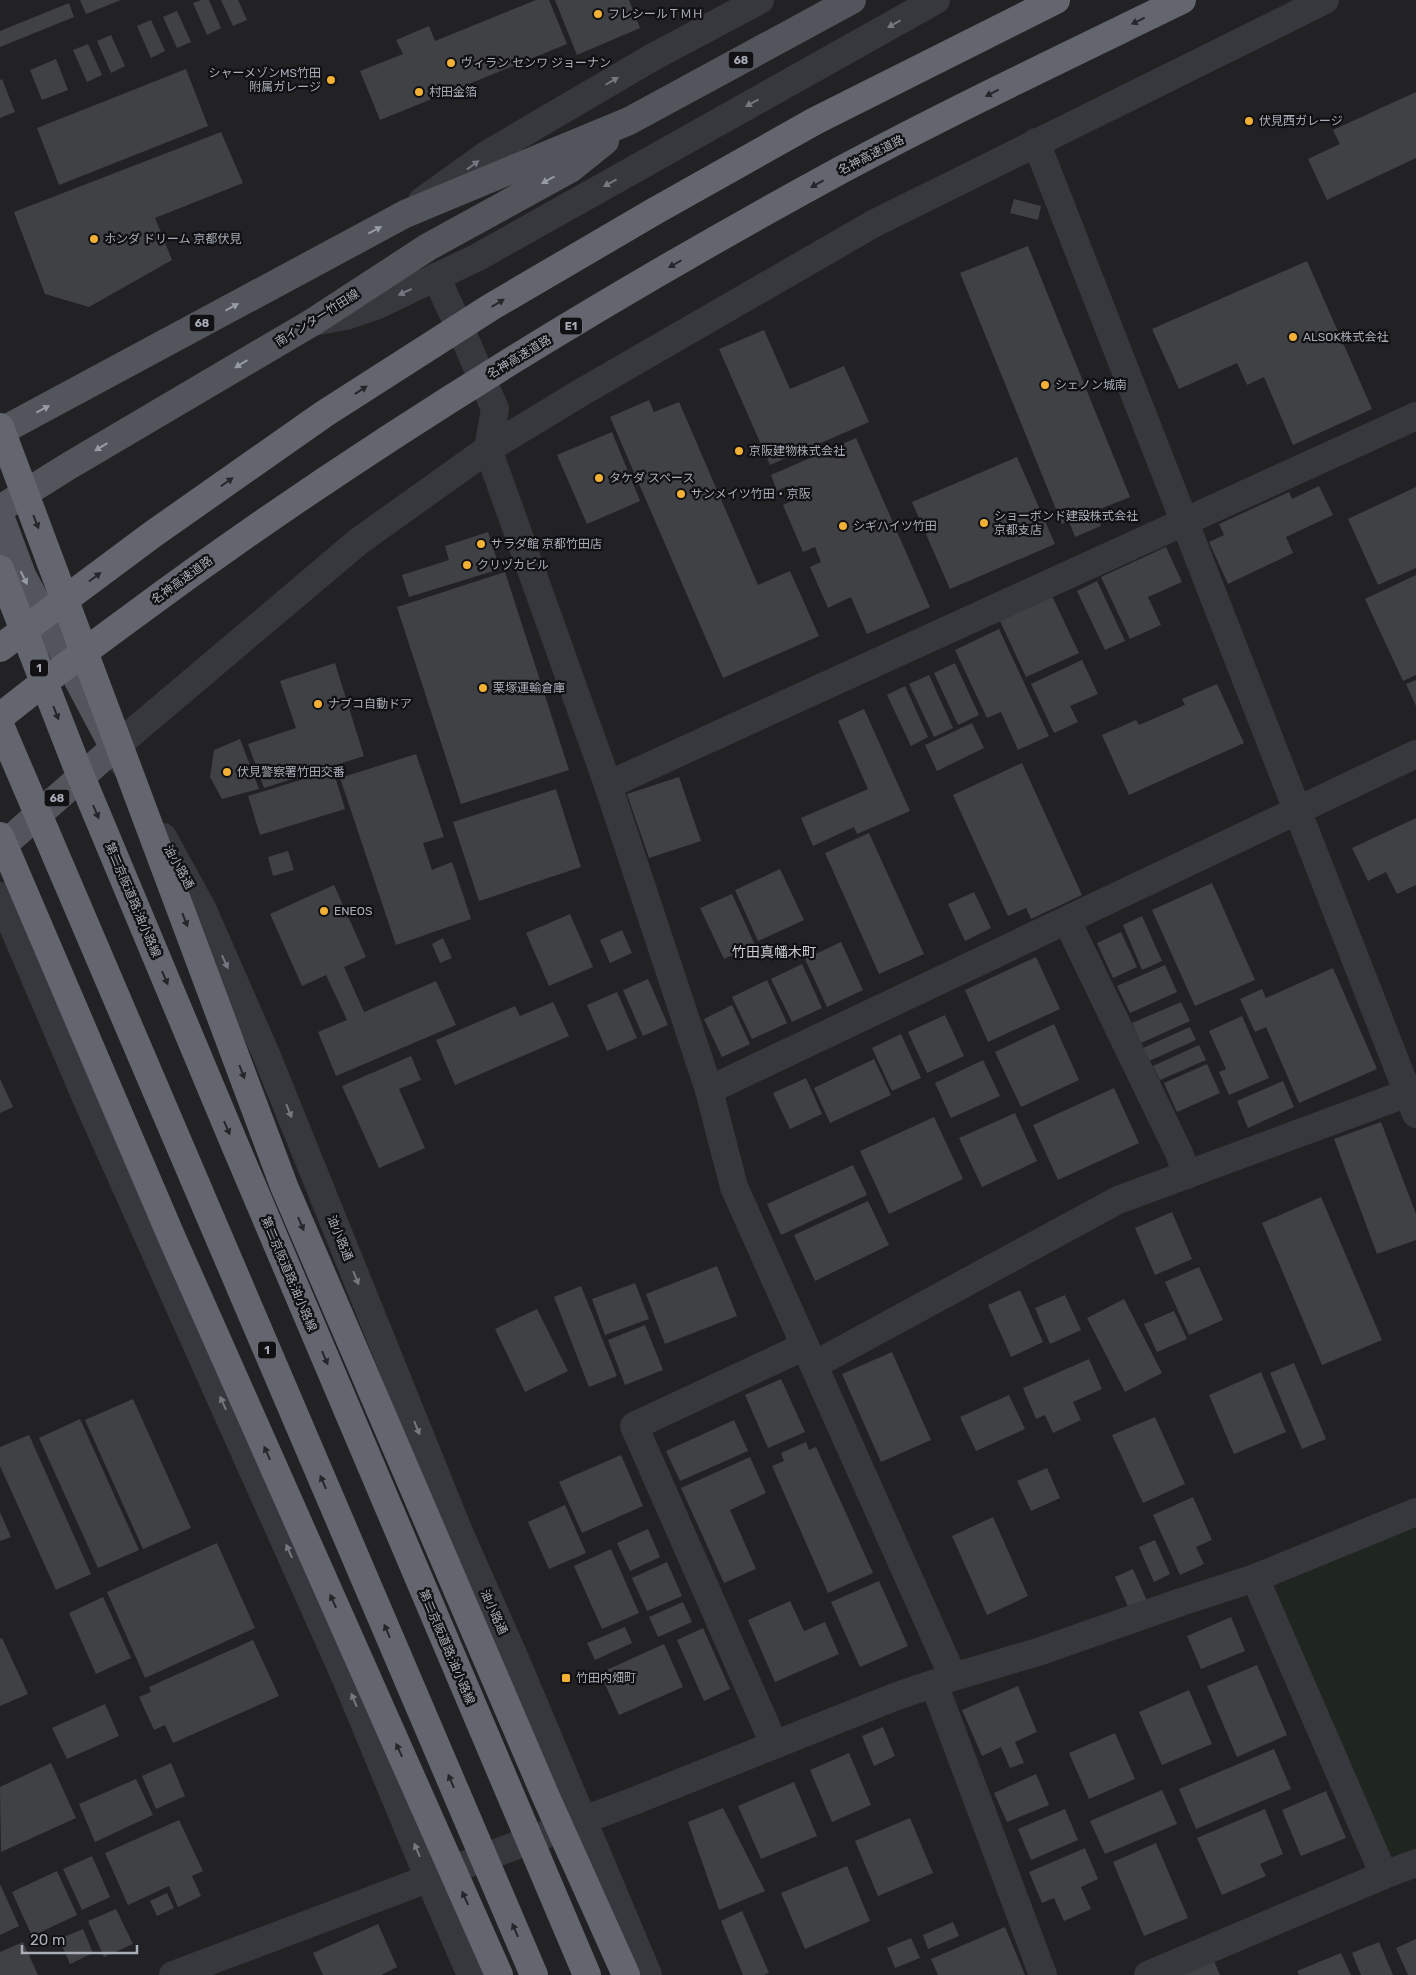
<svg xmlns="http://www.w3.org/2000/svg" width="1416" height="1975" font-family="Rubik,'Noto Sans JP',sans-serif">
<style>
.built{fill:#222225}
.green{fill:#1e261f}
.building{fill:#404145}
.lines{fill:none;stroke-linecap:round;stroke-linejoin:round}
.minor{stroke:#37383d;stroke-width:28}
.major{stroke:#53555c;stroke-width:28}
.highway{stroke:#63666e;stroke-width:28}
.oneway{fill:#26262a}
.oneway2{fill:#757881}
.oneway3{fill:#979ba6}
.poi-dot{fill:#f2b134;stroke:#111113;stroke-width:2}
.labels{text-anchor:middle;dominant-baseline:central;stroke-width:4.5;stroke-linejoin:round;paint-order:stroke}
.shield{fill:#111113;stroke:#7b7e86;stroke-width:1}
.shield-label{font-size:11px;font-weight:bold;fill:#a8adb8}
.poi-label{font-size:12px;fill:#a8adb8;stroke:#111113;text-anchor:start}
.street-label{font-size:12px;fill:#a8adb8;stroke:#111113}
.neighbourhood-label{font-size:14px;fill:#c9ccd4;stroke:#111113}
</style>
<rect width="100%" height="100%" fill="#161618"/>
<rect class="built" x="0" y="0" width="1416" height="1975"/>
<path class="green" d="M1416,1526V1855L1408,1858L1389,1853L1277,1602L1280,1584Z"/>
<g class="building">
<path d="M80,0H121L86,14Z"/>
<path d="M201,0H209L221,28L207,35L193,3Z"/>
<path d="M221,0H238L247,20L233,26Z"/>
<path d="M536,0H549L567,44L380,120L360,71L403,54L396,40L429,26L435,41Z"/>
<path d="M555,0H629L640,28L577,55Z"/>
<path d="M69,3L74,17L0,47V31Z"/>
<path d="M177,11L191,42L177,48L163,17Z"/>
<path d="M151,20L165,51L151,58L137,26Z"/>
<path d="M111,35L125,66L111,73L97,41Z"/>
<path d="M88,44L102,75L87,82L73,50Z"/>
<path d="M56,59L68,90L42,100L30,70Z"/>
<path d="M186,69L208,126L59,185L37,128Z"/>
<path d="M2,79L15,112L0,118V80Z"/>
<path d="M1416,92V158L1327,200L1308,159L1340,144L1333,130Z"/>
<path d="M221,132L243,183L155,218L172,260L89,307L45,294L14,212Z"/>
<path d="M1014,199L1041,206L1038,220L1010,213Z"/>
<path d="M1028,246L1130,497L1095,511L1101,526L1075,537L1069,521L1062,524L960,273Z"/>
<path d="M1307,261L1372,409L1293,445L1264,377L1247,385L1237,363L1179,389L1152,329Z"/>
<path d="M764,330L790,389L844,366L869,422L770,465L719,349Z"/>
<path d="M649,400L654,412L679,402L758,585L790,571L819,636L723,678L610,417Z"/>
<path d="M612,432L640,501L587,524L557,455Z"/>
<path d="M856,438L930,607L867,634L851,597L828,608L810,567L821,562L815,547L803,552L783,505L794,500L788,486L777,491L771,475Z"/>
<path d="M1017,457L1055,544L950,589L912,502Z"/>
<path d="M1319,486L1333,515L1286,537L1293,553L1228,584L1209,542L1224,535L1219,524L1289,492L1292,499Z"/>
<path d="M1416,487V568L1378,585L1348,519Z"/>
<path d="M488,532L500,569L409,597L402,575L449,560L445,546Z"/>
<path d="M1166,547L1182,582L1148,597L1161,625L1130,639L1101,577Z"/>
<path d="M505,572L569,770L461,804L397,607Z"/>
<path d="M1416,575V675L1403,681L1365,599Z"/>
<path d="M1097,581L1125,641L1105,650L1077,591Z"/>
<path d="M1052,596L1079,653L1026,677L1000,621Z"/>
<path d="M999,629L1049,736L1018,750L1001,712L987,718L955,650Z"/>
<path d="M1082,660L1098,694L1070,706L1078,722L1054,733L1031,684Z"/>
<path d="M335,663L364,756L264,788L248,744L296,728L280,681Z"/>
<path d="M955,663L979,715L958,725L934,673Z"/>
<path d="M929,675L953,728L934,737L909,684Z"/>
<path d="M1416,680V706L1406,684Z"/>
<path d="M1217,684L1244,743L1129,795L1102,735L1136,720L1139,725L1185,705L1182,699Z"/>
<path d="M905,686L928,737L911,746L887,695Z"/>
<path d="M864,709L910,811L857,834L854,827L813,846L801,818L868,789L838,721Z"/>
<path d="M972,723L984,748L937,771L925,745Z"/>
<path d="M240,739L259,789L222,799L210,777L214,750Z"/>
<path d="M416,754L444,837L423,843L432,870L452,862L471,919L396,945L340,778Z"/>
<path d="M1022,763L1082,895L1031,919L1026,908L1008,916L953,795Z"/>
<path d="M333,770L345,809L260,835L248,796Z"/>
<path d="M679,777L701,841L649,858L627,794Z"/>
<path d="M556,789L581,867L479,901L453,822Z"/>
<path d="M1416,818V885L1397,894L1386,872L1368,881L1352,848Z"/>
<path d="M869,833L924,954L879,974L825,853Z"/>
<path d="M288,851L294,870L273,876L268,857Z"/>
<path d="M780,869L804,920L758,941L735,890Z"/>
<path d="M1212,883L1255,980L1195,1006L1152,910Z"/>
<path d="M334,885L366,957L344,967L364,1012L436,981L456,1025L336,1076L318,1032L347,1020L326,975L302,986L270,914Z"/>
<path d="M974,892L991,928L965,941L948,904Z"/>
<path d="M732,894L755,945L724,959L700,908Z"/>
<path d="M570,914L593,967L549,986L526,933Z"/>
<path d="M1142,916L1162,961L1142,970L1123,925Z"/>
<path d="M622,930L632,953L610,963L600,940Z"/>
<path d="M1121,932L1137,967L1113,978L1097,943Z"/>
<path d="M443,938L452,958L440,963L432,944Z"/>
<path d="M841,942L863,990L827,1007L805,959Z"/>
<path d="M1036,957L1060,1009L988,1042L965,990Z"/>
<path d="M802,964L822,1008L792,1022L771,979Z"/>
<path d="M1165,965L1177,992L1130,1013L1117,986Z"/>
<path d="M1333,968L1377,1069L1299,1103L1266,1027L1255,1032L1240,999L1262,989L1266,998Z"/>
<path d="M648,979L668,1025L643,1036L623,990Z"/>
<path d="M767,980L787,1023L752,1039L732,997Z"/>
<path d="M617,992L637,1038L607,1051L587,1005Z"/>
<path d="M553,1002L569,1036L455,1085L436,1040L515,1006L520,1016Z"/>
<path d="M1181,1002L1190,1021L1141,1043L1132,1023Z"/>
<path d="M732,1005L750,1044L722,1057L704,1019Z"/>
<path d="M945,1015L964,1056L927,1073L908,1032Z"/>
<path d="M1242,1016L1269,1078L1229,1095L1219,1072L1226,1069L1209,1031Z"/>
<path d="M1054,1024L1079,1080L1021,1107L995,1052Z"/>
<path d="M1190,1027L1196,1040L1149,1061L1143,1048Z"/>
<path d="M901,1034L921,1078L892,1091L872,1048Z"/>
<path d="M1199,1045L1206,1060L1160,1080L1153,1066Z"/>
<path d="M411,1056L421,1080L399,1089L425,1148L379,1168L342,1086Z"/>
<path d="M874,1059L891,1095L830,1123L814,1088Z"/>
<path d="M983,1060L1000,1096L951,1118L935,1083Z"/>
<path d="M1207,1064L1220,1093L1177,1112L1164,1083Z"/>
<path d="M806,1078L822,1114L790,1129L773,1093Z"/>
<path d="M0,1079L13,1107L0,1113Z"/>
<path d="M1283,1081L1294,1107L1248,1128L1237,1101Z"/>
<path d="M1114,1088L1139,1143L1058,1180L1033,1125Z"/>
<path d="M1015,1113L1037,1161L982,1187L959,1138Z"/>
<path d="M934,1117L963,1179L889,1214L860,1151Z"/>
<path d="M1381,1122L1416,1214V1240L1377,1254L1334,1139Z"/>
<path d="M853,1165L867,1195L781,1235L767,1204Z"/>
<path d="M1321,1197L1382,1340L1322,1365L1262,1223Z"/>
<path d="M868,1201L889,1245L815,1281L794,1235Z"/>
<path d="M1172,1212L1192,1259L1155,1275L1135,1228Z"/>
<path d="M717,1266L737,1316L665,1344L646,1294Z"/>
<path d="M1199,1267L1223,1320L1189,1335L1165,1282Z"/>
<path d="M635,1283L649,1319L605,1335L592,1299Z"/>
<path d="M581,1286L617,1376L589,1387L554,1297Z"/>
<path d="M1020,1290L1043,1342L1011,1357L988,1305Z"/>
<path d="M1065,1295L1081,1330L1050,1344L1035,1308Z"/>
<path d="M1124,1299L1162,1373L1125,1392L1087,1318Z"/>
<path d="M537,1309L568,1371L525,1392L495,1329Z"/>
<path d="M1174,1311L1187,1339L1157,1352L1144,1324Z"/>
<path d="M645,1325L663,1370L625,1385L608,1340Z"/>
<path d="M892,1352L931,1440L881,1462L842,1374Z"/>
<path d="M1089,1359L1102,1389L1073,1402L1081,1420L1053,1433L1045,1415L1036,1419L1023,1388Z"/>
<path d="M1294,1363L1326,1439L1302,1449L1270,1373Z"/>
<path d="M1261,1372L1286,1432L1234,1454L1209,1395Z"/>
<path d="M781,1379L805,1432L768,1448L745,1395Z"/>
<path d="M1009,1395L1025,1429L976,1451L960,1417Z"/>
<path d="M133,1399L191,1528L143,1549L85,1420Z"/>
<path d="M1155,1417L1185,1484L1143,1503L1112,1435Z"/>
<path d="M80,1419L139,1550L98,1568L39,1438Z"/>
<path d="M734,1420L748,1451L680,1481L666,1451Z"/>
<path d="M29,1435L91,1574L56,1590L0,1466V1447Z"/>
<path d="M806,1442L809,1450L816,1447L873,1573L828,1593L772,1466L784,1461L781,1453Z"/>
<path d="M621,1455L643,1506L582,1533L559,1482Z"/>
<path d="M750,1457L766,1493L730,1510L756,1569L724,1583L681,1488Z"/>
<path d="M1047,1468L1060,1498L1031,1511L1017,1481Z"/>
<path d="M1193,1497L1212,1540L1196,1547L1204,1564L1180,1575L1153,1515Z"/>
<path d="M565,1505L586,1553L549,1569L528,1522Z"/>
<path d="M0,1512L11,1537L0,1541Z"/>
<path d="M993,1517L1028,1596L987,1615L952,1536Z"/>
<path d="M648,1529L660,1557L630,1571L617,1543Z"/>
<path d="M1155,1540L1170,1574L1154,1582L1139,1547Z"/>
<path d="M217,1543L255,1628L145,1678L107,1592Z"/>
<path d="M611,1549L639,1613L602,1629L574,1566Z"/>
<path d="M667,1562L682,1596L647,1611L632,1578Z"/>
<path d="M1133,1569L1147,1601L1129,1609L1115,1577Z"/>
<path d="M879,1581L908,1646L860,1667L831,1602Z"/>
<path d="M103,1597L131,1658L96,1674L69,1613Z"/>
<path d="M790,1601L804,1631L825,1622L839,1654L775,1682L748,1620Z"/>
<path d="M683,1602L692,1622L658,1637L649,1617Z"/>
<path d="M1231,1617L1245,1651L1201,1669L1187,1636Z"/>
<path d="M625,1627L632,1643L595,1660L587,1643Z"/>
<path d="M703,1628L730,1689L704,1701L677,1640Z"/>
<path d="M2,1638L28,1694L0,1706V1639Z"/>
<path d="M253,1640L279,1696L173,1743L165,1725L154,1730L139,1697L151,1692L149,1687Z"/>
<path d="M664,1644L683,1687L619,1715L600,1673Z"/>
<path d="M1257,1665L1287,1735L1237,1757L1207,1686Z"/>
<path d="M1018,1686L1037,1732L1015,1742L1024,1763L1010,1768L1001,1747L982,1756L962,1710Z"/>
<path d="M1189,1690L1212,1744L1162,1765L1139,1712Z"/>
<path d="M105,1704L119,1736L67,1759L52,1728Z"/>
<path d="M883,1727L895,1756L874,1766L862,1736Z"/>
<path d="M1115,1733L1135,1779L1089,1799L1069,1753Z"/>
<path d="M1274,1749L1291,1789L1196,1829L1179,1789Z"/>
<path d="M849,1753L871,1805L832,1822L810,1770Z"/>
<path d="M51,1763L76,1818L1,1852L0,1787Z"/>
<path d="M171,1763L185,1796L156,1809L142,1776Z"/>
<path d="M1036,1774L1049,1805L1007,1822L994,1793Z"/>
<path d="M136,1779L153,1815L95,1842L79,1804Z"/>
<path d="M794,1782L817,1836L761,1859L738,1806Z"/>
<path d="M1162,1790L1177,1824L1105,1854L1090,1821Z"/>
<path d="M1326,1791L1346,1838L1301,1856L1282,1810Z"/>
<path d="M723,1808L765,1891L719,1910L688,1822Z"/>
<path d="M1065,1809L1078,1840L1031,1860L1018,1829Z"/>
<path d="M1265,1809L1283,1854L1260,1864L1266,1876L1222,1895L1197,1838Z"/>
<path d="M910,1818L933,1873L878,1896L855,1841Z"/>
<path d="M179,1820L203,1871L192,1876L201,1896L178,1907L169,1886L128,1905L105,1853Z"/>
<path d="M1156,1843L1188,1918L1144,1936L1113,1862Z"/>
<path d="M1085,1848L1098,1879L1081,1887L1091,1909L1064,1921L1054,1898L1042,1903L1029,1872Z"/>
<path d="M92,1856L110,1897L82,1910L63,1869Z"/>
<path d="M847,1866L870,1921L805,1949L781,1893Z"/>
<path d="M57,1871L77,1915L32,1936L12,1892Z"/>
<path d="M0,1884L19,1926L0,1935Z"/>
<path d="M167,1893L174,1908L157,1916L150,1901Z"/>
<path d="M116,1909L133,1944L104,1957L88,1921Z"/>
<path d="M742,1911L769,1973L764,1975H743L721,1921Z"/>
<path d="M953,1922L959,1936L928,1949L923,1935Z"/>
<path d="M378,1924L397,1967L381,1975H323L313,1953Z"/>
<path d="M1005,1927L1025,1975H938L931,1959Z"/>
<path d="M83,1929L93,1953L70,1964L59,1939Z"/>
<path d="M911,1938L920,1958L895,1968L887,1948Z"/>
<path d="M1416,1939V1975H1408L1396,1948Z"/>
<path d="M23,1942L38,1975H0V1952Z"/>
<path d="M1379,1942L1393,1975H1361L1352,1953Z"/>
<path d="M1341,1953L1351,1975H1299L1297,1971Z"/>
<path d="M1214,1961L1220,1975H1180Z"/>
</g>
<g class="lines">
<g class="minor">
<path d="M1036,142L1416,1114"/>
<path d="M422,201L486,155L653,57L760,0"/>
<path d="M436,277L468,346L495,409L488,449L608,785L709,1090L734,1187L953,1677"/>
<path d="M313,322L346,316L378,305L478,257L936,0"/>
<path d="M122,762L114,748L359,541L488,449L582,392L873,224L1325,0"/>
<path d="M608,785L1416,416"/>
<path d="M163,837L203,910L266,1054L459,1532L516,1661L648,1975"/>
<path d="M0,896L87,1100L344,1674L429,1879L471,1975"/>
<path d="M1067,921L1179,1153L1187,1175"/>
<path d="M709,1090L1416,754"/>
<path d="M814,1365L1118,1200L1416,1090"/>
<path d="M1255,1578L1384,1875"/>
<path d="M934,1684L1043,1975"/>
<path d="M774,1744L634,1426L805,1346"/>
<path d="M173,1975L634,1801L897,1696L953,1677L1038,1652L1181,1602L1255,1578L1416,1512"/>
<path d="M1148,1975L1384,1875L1416,1863"/>
</g>
<g class="major">
<path d="M0,432L405,214L629,121L852,0"/>
<path d="M0,509L67,467L313,322L428,247L570,169L605,141"/>
<path d="M0,516L22,575L114,748L0,848"/>
</g>
<g class="highway">
<path d="M0,427L284,1186L546,1797L626,1975"/>
<path d="M0,569L77,767L232,1138L587,1975"/>
<path d="M0,648L153,534L324,414L491,307L655,211L815,121L1056,0"/>
<path d="M0,717C43,682 88,649 133,616C357,450 595,304 839,171C951,111 1067,56 1182,0"/>
<path d="M0,725L534,1975"/>
<path d="M0,836L172,1238L499,1975"/>
</g>
</g>
<defs><path id="oneway-solid" d="M-6-.8H1V-3.2L6.5 0L1 3.2V.8H-6Z" transform="scale(1.25)"/></defs>
<g class="oneway">
<use href="#oneway-solid" transform="translate(1138 21) rotate(154)"/>
<use href="#oneway-solid" transform="translate(992 93) rotate(153)"/>
<use href="#oneway-solid" transform="translate(817 184) rotate(151)"/>
<use href="#oneway-solid" transform="translate(675 264) rotate(150)"/>
<use href="#oneway-solid" transform="translate(498 303) rotate(-31)"/>
<use href="#oneway-solid" transform="translate(361 390) rotate(-33)"/>
<use href="#oneway-solid" transform="translate(227 482) rotate(-35)"/>
<use href="#oneway-solid" transform="translate(36 522) rotate(69)"/>
<use href="#oneway-solid" transform="translate(95 577) rotate(-37)"/>
<use href="#oneway-solid" transform="translate(56 713) rotate(69)"/>
<use href="#oneway-solid" transform="translate(96 812) rotate(67)"/>
<use href="#oneway-solid" transform="translate(185 920) rotate(69)"/>
<use href="#oneway-solid" transform="translate(165 978) rotate(67)"/>
<use href="#oneway-solid" transform="translate(242 1072) rotate(69)"/>
<use href="#oneway-solid" transform="translate(227 1128) rotate(67)"/>
<use href="#oneway-solid" transform="translate(301 1224) rotate(67)"/>
<use href="#oneway-solid" transform="translate(325 1358) rotate(67)"/>
<use href="#oneway-solid" transform="translate(267 1453) rotate(-114)"/>
<use href="#oneway-solid" transform="translate(323 1482) rotate(-113)"/>
<use href="#oneway-solid" transform="translate(333 1601) rotate(-114)"/>
<use href="#oneway-solid" transform="translate(387 1631) rotate(-113)"/>
<use href="#oneway-solid" transform="translate(399 1750) rotate(-114)"/>
<use href="#oneway-solid" transform="translate(451 1781) rotate(-113)"/>
<use href="#oneway-solid" transform="translate(465 1898) rotate(-114)"/>
<use href="#oneway-solid" transform="translate(515 1930) rotate(-113)"/>
</g>
<g class="oneway2">
<use href="#oneway-solid" transform="translate(894 24) rotate(151)"/>
<use href="#oneway-solid" transform="translate(612 81) rotate(-30)"/>
<use href="#oneway-solid" transform="translate(752 103) rotate(151)"/>
<use href="#oneway-solid" transform="translate(473 165) rotate(-36)"/>
<use href="#oneway-solid" transform="translate(610 183) rotate(151)"/>
<use href="#oneway-solid" transform="translate(405 292) rotate(155)"/>
<use href="#oneway-solid" transform="translate(225 962) rotate(66)"/>
<use href="#oneway-solid" transform="translate(289 1111) rotate(68)"/>
<use href="#oneway-solid" transform="translate(356 1278) rotate(68)"/>
<use href="#oneway-solid" transform="translate(223 1403) rotate(-114)"/>
<use href="#oneway-solid" transform="translate(417 1428) rotate(68)"/>
<use href="#oneway-solid" transform="translate(289 1551) rotate(-114)"/>
<use href="#oneway-solid" transform="translate(354 1700) rotate(-112)"/>
<use href="#oneway-solid" transform="translate(417 1850) rotate(-113)"/>
</g>
<g class="oneway3">
<use href="#oneway-solid" transform="translate(548 180) rotate(151)"/>
<use href="#oneway-solid" transform="translate(375 230) rotate(-28)"/>
<use href="#oneway-solid" transform="translate(232 307) rotate(-28)"/>
<use href="#oneway-solid" transform="translate(241 364) rotate(149)"/>
<use href="#oneway-solid" transform="translate(43 409) rotate(-28)"/>
<use href="#oneway-solid" transform="translate(101 447) rotate(149)"/>
<use href="#oneway-solid" transform="translate(24 578) rotate(64)"/>
</g>
<g class="poi-dot">
<circle cx="598" cy="14" r="5"/>
<circle cx="451" cy="63" r="5"/>
<circle cx="331" cy="80" r="5"/>
<circle cx="419" cy="92" r="5"/>
<circle cx="1249" cy="121" r="5"/>
<circle cx="94" cy="239" r="5"/>
<circle cx="1293" cy="337" r="5"/>
<circle cx="1045" cy="385" r="5"/>
<circle cx="739" cy="451" r="5"/>
<circle cx="599" cy="478" r="5"/>
<circle cx="681" cy="494" r="5"/>
<circle cx="984" cy="523" r="5"/>
<circle cx="843" cy="526" r="5"/>
<circle cx="481" cy="544" r="5"/>
<circle cx="467" cy="565" r="5"/>
<circle cx="483" cy="688" r="5"/>
<circle cx="318" cy="704" r="5"/>
<circle cx="227" cy="772" r="5"/>
<circle cx="324" cy="911" r="5"/>
<rect x="561" y="1673" width="10" height="10" rx="2.5"/>
</g>
<g class="labels">
<g class="shield">
<rect x="728.5" y="51.5" width="25" height="17" rx="4"/>
<rect x="189.5" y="314.5" width="25" height="17" rx="4"/>
<rect x="560" y="317.5" width="22" height="17" rx="4"/>
<rect x="30" y="659.5" width="18" height="17" rx="4"/>
<rect x="44.5" y="789.5" width="25" height="17" rx="4"/>
<rect x="258" y="1341.5" width="18" height="17" rx="4"/>
</g>
<g class="shield-label">
<text x="741" y="60">68</text>
<text x="202" y="323">68</text>
<text x="571" y="326">E1</text>
<text x="39" y="668">1</text>
<text x="57" y="798">68</text>
<text x="267" y="1350">1</text>
</g>
<g class="poi-label">
<text x="608" y="14">フレシールＴＭＨ</text>
<text x="461" y="63">ヴィラン センワ ジョーナン</text>
<text x="321" y="73" text-anchor="end">シャーメゾンMS竹田<tspan x="321" dy="14">附属ガレージ</tspan></text>
<text x="429" y="92">村田金箔</text>
<text x="1259" y="121">伏見西ガレージ</text>
<text x="104" y="239">ホンダ ドリーム 京都伏見</text>
<text x="1303" y="337">ALSOK株式会社</text>
<text x="1055" y="385">シェノン城南</text>
<text x="749" y="451">京阪建物株式会社</text>
<text x="609" y="478">タケダ スペース</text>
<text x="691" y="494">サンメイツ竹田・京阪</text>
<text x="994" y="516">ショーボンド建設株式会社<tspan x="994" dy="14">京都支店</tspan></text>
<text x="853" y="526">シギハイツ竹田</text>
<text x="491" y="544">サラダ館 京都竹田店</text>
<text x="477" y="565">クリヅカビル</text>
<text x="493" y="688">栗塚運輸倉庫</text>
<text x="328" y="704">ナブコ自動ドア</text>
<text x="237" y="772">伏見警察署竹田交番</text>
<text x="334" y="911">ENEOS</text>
<text x="576" y="1678">竹田内畑町</text>
</g>
<g class="street-label">
<text transform="translate(871 155) rotate(-27)">名神高速道路</text>
<text transform="translate(317 318) rotate(-32)">南インター竹田線</text>
<text transform="translate(519 357) rotate(-31)">名神高速道路</text>
<text transform="translate(182 580) rotate(-36)">名神高速道路</text>
<text transform="translate(179 867) rotate(61)">油小路通</text>
<text transform="translate(133 900) rotate(67)">第二京阪道路;油小路線</text>
<text transform="translate(340 1238) rotate(68)">油小路通</text>
<text transform="translate(289 1274) rotate(67)">第二京阪道路;油小路線</text>
<text transform="translate(494 1612) rotate(66)">油小路通</text>
<text transform="translate(447 1647) rotate(67)">第二京阪道路;油小路線</text>
</g>
<g class="neighbourhood-label">
<text x="774" y="952">竹田真幡木町</text>
</g>
</g>
<path d="M22 1945v8h115v-8" fill="none" stroke="#a8adb8" stroke-width="2.5"/>
<text x="30" y="1945" font-size="15" fill="#a8adb8" stroke="#111113" stroke-width="4" paint-order="stroke">20 m</text>
</svg>
